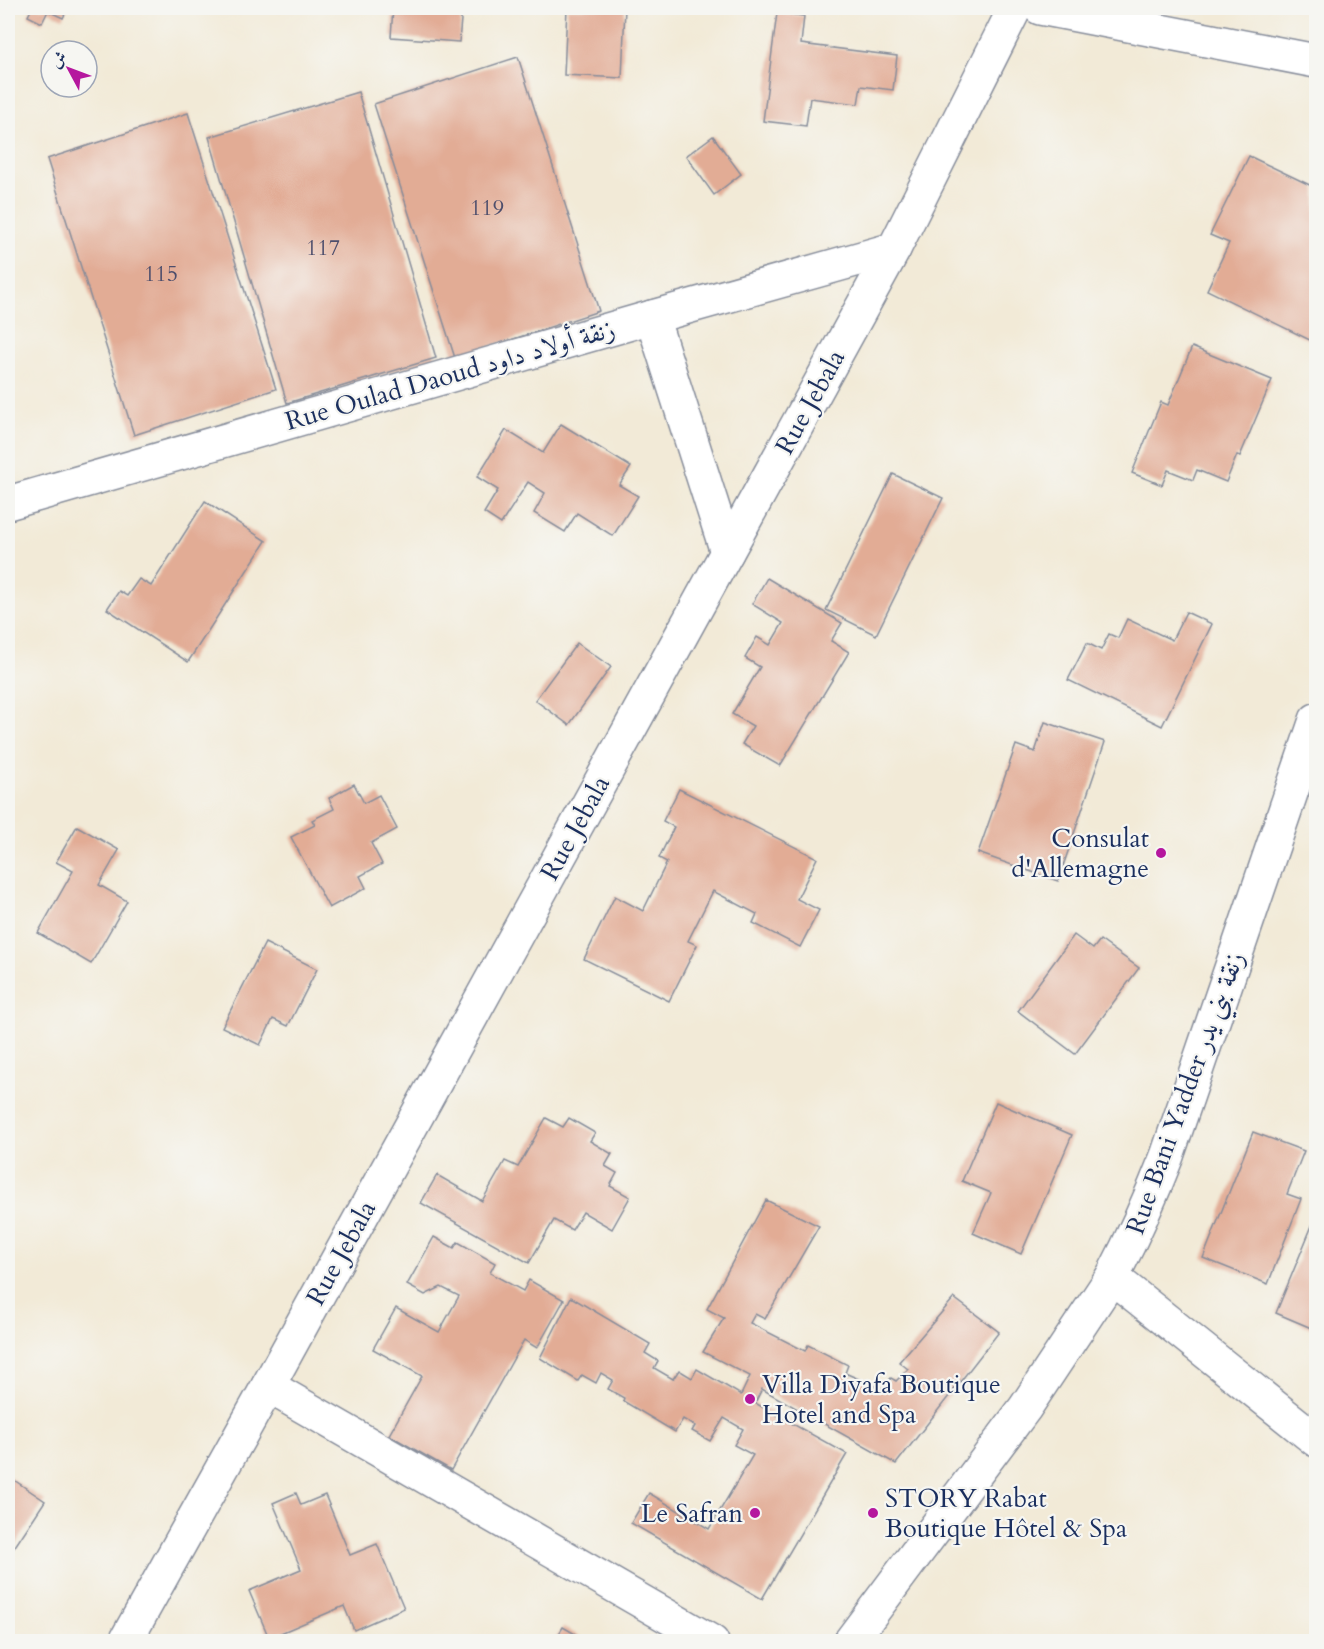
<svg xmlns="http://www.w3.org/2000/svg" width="1324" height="1649" font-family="Cardo,Amiri,serif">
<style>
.building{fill:#e2ac95}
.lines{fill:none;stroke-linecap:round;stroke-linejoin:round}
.street-casing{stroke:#868c9a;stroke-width:36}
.street{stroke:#fff;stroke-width:33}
.poi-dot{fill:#b5179e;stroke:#f6f6f2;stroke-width:2}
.labels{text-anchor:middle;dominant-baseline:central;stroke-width:4.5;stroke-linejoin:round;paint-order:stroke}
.number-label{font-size:22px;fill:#4d4e6c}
.street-label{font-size:26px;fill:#1b2f5e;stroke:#f6f6f2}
.poi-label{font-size:26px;fill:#1b2f5e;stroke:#f6f6f2;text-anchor:end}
</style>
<rect width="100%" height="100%" fill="#f6f6f2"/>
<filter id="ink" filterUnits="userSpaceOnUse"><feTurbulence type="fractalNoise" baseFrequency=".0167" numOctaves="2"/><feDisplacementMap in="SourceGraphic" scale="12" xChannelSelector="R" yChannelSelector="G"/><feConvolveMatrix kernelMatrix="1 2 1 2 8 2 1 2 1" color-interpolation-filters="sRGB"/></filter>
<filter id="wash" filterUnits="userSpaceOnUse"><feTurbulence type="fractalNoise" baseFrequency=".008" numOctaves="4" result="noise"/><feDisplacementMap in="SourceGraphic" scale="24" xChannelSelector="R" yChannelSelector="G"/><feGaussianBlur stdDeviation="1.35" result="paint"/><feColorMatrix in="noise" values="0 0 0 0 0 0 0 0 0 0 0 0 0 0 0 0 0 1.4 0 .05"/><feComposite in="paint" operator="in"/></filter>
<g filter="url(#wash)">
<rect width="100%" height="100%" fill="#f2ead7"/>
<g id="blocks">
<g class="building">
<path d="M32,8H68L63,18L48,11L42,23L28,16Z"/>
<path d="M393,8H462L459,42L391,37Z"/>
<path d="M567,8H625L622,78L564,75Z"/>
<path d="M777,13L804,16L801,44L897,56L893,90L861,86L858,104L810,98L806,126L763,121Z"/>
<path d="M518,57L599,311L455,358L374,104Z"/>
<path d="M358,92L436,358L287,403L209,137Z"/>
<path d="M188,113L276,389L134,435L47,159Z"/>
<path d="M713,136L741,174L714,195L686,156Z"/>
<path d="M1249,156L1316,188V343L1207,290L1229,243L1210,235Z"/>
<path d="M1192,347L1272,380L1240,456L1237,455L1226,482L1197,470L1193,480L1168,470L1162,485L1132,473L1161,402L1168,405Z"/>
<path d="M561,424L631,467L619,485L638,496L613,536L577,513L565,532L534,513L545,493L528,482L501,524L484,513L498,490L477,477L506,430L543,453Z"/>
<path d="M893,474L943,498L876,635L826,610Z"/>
<path d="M205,501L266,541L188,662L107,609L119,591L127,596L139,579L151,586Z"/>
<path d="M767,578L842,623L831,641L849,652L780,766L742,744L753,726L732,714L760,667L745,658L757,637L770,645L783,623L752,604Z"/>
<path d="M1186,612L1212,624L1162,726L1068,680L1087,643L1101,650L1109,634L1118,638L1127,619L1172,640Z"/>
<path d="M577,643L611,667L569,725L535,700Z"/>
<path d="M1045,722L1105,742L1058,881L978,853L1016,745L1035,752Z"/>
<path d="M354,784L364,803L379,795L397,829L371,843L382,864L360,876L366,888L329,908L291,837L315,825L312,820L334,809L329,798Z"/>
<path d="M679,789L817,858L797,899L819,910L800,947L753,923L757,914L713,891L688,941L697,945L669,1001L584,959L615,896L643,911L667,862L659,858L674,827L663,821Z"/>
<path d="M77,826L119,850L99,885L127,901L91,964L38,933L73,871L56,862Z"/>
<path d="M1074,935L1093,949L1100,940L1139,968L1075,1054L1018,1011Z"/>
<path d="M265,943L317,969L288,1026L273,1019L260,1045L222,1027Z"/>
<path d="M996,1102L1072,1135L1021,1254L973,1233L991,1193L962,1181Z"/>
<path d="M546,1118L563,1127L569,1118L595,1133L590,1141L612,1154L605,1166L617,1173L610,1186L630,1197L612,1229L583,1212L572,1230L554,1220L529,1263L421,1203L437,1175L482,1201L505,1161L518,1167Z"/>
<path d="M1253,1132L1304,1151L1287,1194L1301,1199L1268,1284L1203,1258Z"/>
<path d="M766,1200L819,1226L765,1319L755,1314L750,1323L805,1351L808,1345L848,1365L845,1373L882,1389L891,1378L896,1381L908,1369L899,1362L954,1298L999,1332L896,1464L762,1389L755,1403L847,1454L762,1599L631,1523L649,1493L709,1529L753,1455L734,1445L743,1429L724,1418L710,1441L692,1431L695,1426L683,1419L675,1432L623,1401L624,1398L608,1389L613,1380L601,1373L596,1383L582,1375L578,1381L540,1358L571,1297L650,1344L645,1353L658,1361L654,1368L673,1379L679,1370L692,1378L697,1369L741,1395L750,1376L703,1352L724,1318L707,1309Z"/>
<path d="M1316,1216V1330L1276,1313Z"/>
<path d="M434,1237L454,1248L458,1242L495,1263L490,1273L523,1291L529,1280L564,1300L537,1348L524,1340L451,1470L389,1435L422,1376L373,1349L396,1308L439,1332L459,1296L441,1287L425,1295L407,1285Z"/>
<path d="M8,1476L45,1501L12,1551L8,1548Z"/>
<path d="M296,1493L301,1505L325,1495L350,1555L377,1544L404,1608L354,1630L344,1606L269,1638L249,1591L301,1569L273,1503Z"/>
<path d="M563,1627L589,1642H554Z"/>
</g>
</g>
</g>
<g filter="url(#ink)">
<use href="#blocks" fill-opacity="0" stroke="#868c9a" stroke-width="1.5"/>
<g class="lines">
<g class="street-casing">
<g id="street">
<path d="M1040,8L1316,61"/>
<path d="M652,317L727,552"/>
<path d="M8,503L652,317L894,249"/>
<path d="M1112,1277L1316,1440"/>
<path d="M268,1386L712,1642"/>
<path d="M125,1642L268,1386L894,249L1015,8"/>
<path d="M850,1642L1025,1408L1112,1277C1133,1237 1151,1197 1167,1156L1316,720"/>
</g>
</g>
<use href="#street" class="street"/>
</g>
</g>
<g class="poi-dot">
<circle cx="1161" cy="853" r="6"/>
<circle cx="750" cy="1399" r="6"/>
<circle cx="755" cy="1513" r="6"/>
<circle cx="873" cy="1513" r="6"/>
</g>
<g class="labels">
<g class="number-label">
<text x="487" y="208">119</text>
<text x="323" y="248">117</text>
<text x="161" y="274">115</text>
</g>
<g class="street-label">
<text transform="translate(450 375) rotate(-16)">Rue Oulad Daoud زنقة أولاد داود</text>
<text transform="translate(810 402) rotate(-61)">Rue Jebala</text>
<text transform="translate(575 828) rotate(-61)">Rue Jebala</text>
<text transform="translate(1185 1093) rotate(-70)">Rue Bani Yadder زنقة بني يدر</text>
<text transform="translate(341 1253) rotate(-61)">Rue Jebala</text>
</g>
<g class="poi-label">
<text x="1149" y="838">Consulat<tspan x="1149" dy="30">d'Allemagne</tspan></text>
<text x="762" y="1384" text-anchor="start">Villa Diyafa Boutique<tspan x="762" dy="30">Hotel and Spa</tspan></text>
<text x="885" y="1498" text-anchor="start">STORY Rabat<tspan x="885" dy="30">Boutique Hôtel &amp; Spa</tspan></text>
<text x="743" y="1513">Le Safran</text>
</g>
</g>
<rect width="1324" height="1649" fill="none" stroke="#f6f6f2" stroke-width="30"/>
<g transform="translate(69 69) rotate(311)"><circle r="28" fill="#f6f6f2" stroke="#9ea6b7" stroke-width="1.5"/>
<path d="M0-4.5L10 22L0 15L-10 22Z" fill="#b5179e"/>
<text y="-9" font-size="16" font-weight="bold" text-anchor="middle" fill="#1b2f5e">ش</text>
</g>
</svg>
